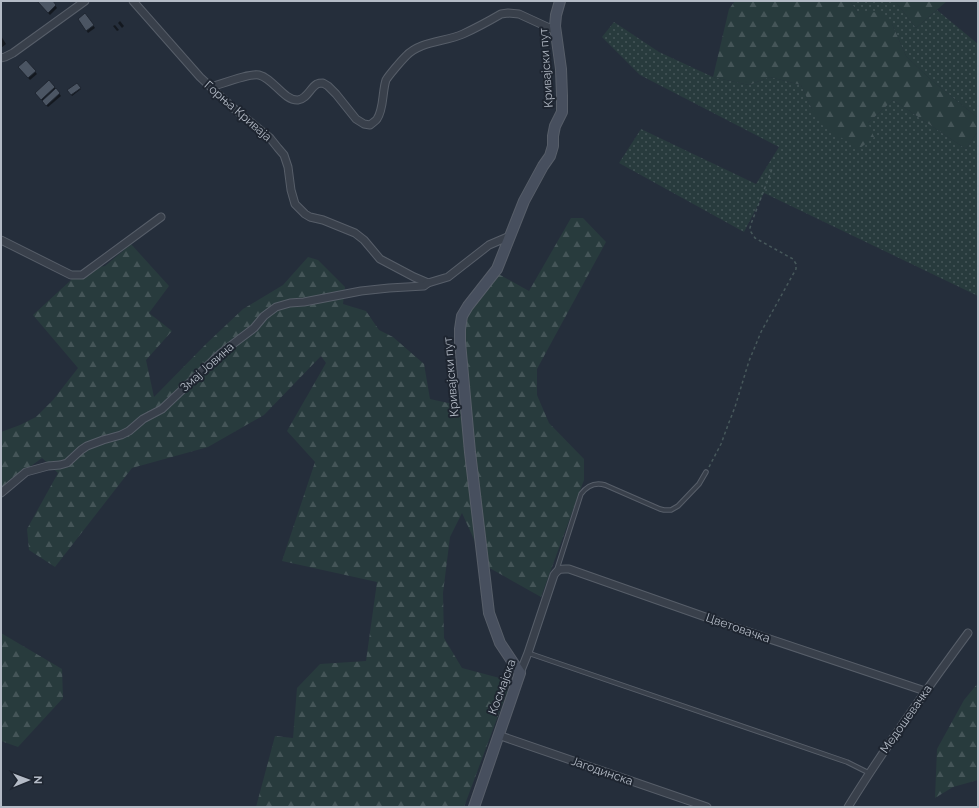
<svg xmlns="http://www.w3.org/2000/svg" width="979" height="808" font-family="Raleway,sans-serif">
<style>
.grass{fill:url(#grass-dots)}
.forest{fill:url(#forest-firs)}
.shadow{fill:#0007}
.building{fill:#4b5563;stroke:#202732}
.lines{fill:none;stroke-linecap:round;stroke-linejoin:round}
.lane-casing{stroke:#575e69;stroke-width:5.5}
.street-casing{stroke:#575e69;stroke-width:9}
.secondary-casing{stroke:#575e69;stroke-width:12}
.path{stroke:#47585b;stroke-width:1.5;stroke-dasharray:3 3;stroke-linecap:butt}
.lane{stroke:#39404b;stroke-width:3.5}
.street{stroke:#39404b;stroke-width:7}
.secondary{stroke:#474f5e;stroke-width:10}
.labels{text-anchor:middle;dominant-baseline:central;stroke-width:4;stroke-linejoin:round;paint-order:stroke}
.street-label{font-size:12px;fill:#b4bbc6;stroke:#1e2530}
</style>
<defs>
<pattern id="grass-dots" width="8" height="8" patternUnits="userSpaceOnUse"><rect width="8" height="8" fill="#283b3d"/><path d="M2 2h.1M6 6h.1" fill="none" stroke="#455558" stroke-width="1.8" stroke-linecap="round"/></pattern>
<pattern id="forest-firs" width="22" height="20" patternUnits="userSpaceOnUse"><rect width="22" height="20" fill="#283b3d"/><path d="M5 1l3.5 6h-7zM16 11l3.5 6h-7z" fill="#455558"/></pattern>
</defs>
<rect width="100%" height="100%" fill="#252e3b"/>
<g class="grass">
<path d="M850,1H895L916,28L937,10L978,44V118L930,79L906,56L892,24L858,13Z"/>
<path d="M614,22L659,52L713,77L749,85L770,77L801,85L812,109L868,123L893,100L966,149L978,131V296L764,193L744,232L619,163L641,129L756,184L779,147L640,75L602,37Z"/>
</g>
<g class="forest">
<path d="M735,1H850L858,13L879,12L892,24L906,56L930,79L978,118V131L966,149L893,100L868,123L874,137L859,149L823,126L812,109L801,85L770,77L749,85L713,77L729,9Z"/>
<path d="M895,1H947L916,28Z"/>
<path d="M571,218H583L606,242L537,369V395L549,423L584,459V480L541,597L486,566L462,513L450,537L443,593L444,638L462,668L511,681L464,807H256L275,736L293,738L297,688L320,664L366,661L377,582L282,561L315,462L287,431L326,363L321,356L264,415L208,447L132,468L55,567L29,550L27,529L58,473L42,458L1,488V432L20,425L36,417L53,400L78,368L33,315L82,270L105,266L131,244L169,286L149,313L172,331L146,360L154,397L206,344L243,309L283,285L308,257L318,260L345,287L343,304L366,311L379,330L393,337L424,364L430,399L471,408L464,339L469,303L495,272L529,291Z"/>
<path d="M1,633L62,669L63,698L18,747L1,741Z"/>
<path d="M978,683V780L953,787L935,798L937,749L964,700Z"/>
</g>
<g class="shadow">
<path d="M37,1H52L57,8L50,15Z"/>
<path d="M85,14L95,28L88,33L80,21Z"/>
<path d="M120,21L124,26L122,28L118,23Z"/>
<path d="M115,25L119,30L117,31L113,26Z"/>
<path d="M1,36L6,44L1,48Z"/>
<path d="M26,61L37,74L30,80L21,70Z"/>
<path d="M77,84L81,89L72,96L68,90Z"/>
<path d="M54,87L61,96L48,107L38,96Z"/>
</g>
<g class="building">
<path d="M37,1H53L56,5L48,13Z"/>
<path d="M85,13L94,25L86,31L78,19Z"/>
<path d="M26,60L36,71L28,78L18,67Z"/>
<path d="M49,80L55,87L41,100L35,93Z"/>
<path d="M77,83L81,88L71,95L67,90Z"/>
<path d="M56,88L60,93L46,106L42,101Z"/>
</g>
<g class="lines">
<g class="lane-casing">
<g id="lane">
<path d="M557,569L581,494C587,486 595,482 605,485L660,509L664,510H671L678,506L699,484L706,472"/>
<path d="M528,653L847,762L869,773"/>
</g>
</g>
<g class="street-casing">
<g id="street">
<path d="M133,1L200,77L232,107L270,138L278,148L284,155L288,167L291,190L295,204L305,214L310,217L323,220L355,233L364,240L380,259L414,277L428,283L448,277L489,245L510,236"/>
<path d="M1,58L5,57L13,53L85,1"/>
<path d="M211,87C222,84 249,73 259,75C273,78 284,101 298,100C307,99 310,88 317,84C319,83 321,83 323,83L328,86L336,94L356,119L364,124L370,125C372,123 376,121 377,119C384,109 382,92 386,80C389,75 401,61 406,56C420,41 445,42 463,34C476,28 489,21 501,14L508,13L519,14L556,31"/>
<path d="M1,240L71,275H82L161,217"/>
<path d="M1,493L26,472L48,466L60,465L67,463L81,450L87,446L103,440L121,435L129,431L143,419L162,409L221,353L254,328L264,316L276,307L290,303L304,302L361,291L389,288L424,286L428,283"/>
<path d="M520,673L528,653L554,575C559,568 561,569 569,569L731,626L925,691"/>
<path d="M498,735L707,807"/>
<path d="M848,807C885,747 926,690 968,633"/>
</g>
</g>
<g class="secondary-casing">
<path id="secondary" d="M474,807L520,673L500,643L489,613L470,452L460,342V329L462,316L468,306L497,269L524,201L543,166L550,156L553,146V136L555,126L562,112V96L561,69L555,26L556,15L560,1"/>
</g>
<path class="path" d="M709,467L721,444L728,425L735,407L749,361L754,349L761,332L796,269V264L793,259L755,238L751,232L750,228L751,224L772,169"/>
<use href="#lane" class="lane"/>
<use href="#street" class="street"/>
<use href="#secondary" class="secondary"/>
</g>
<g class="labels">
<g class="street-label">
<text transform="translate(546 68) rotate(-94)">Кривајски пут</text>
<text transform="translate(238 111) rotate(41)">Горња Криваја</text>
<text transform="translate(207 367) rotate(-42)">Змај Јовина</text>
<text transform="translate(451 377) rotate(-95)">Кривајски пут</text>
<text transform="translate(738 628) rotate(19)">Цветовачка</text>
<text transform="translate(502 687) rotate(-70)">Космајска</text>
<text transform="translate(906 719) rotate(-55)">Медошевачка</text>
<text transform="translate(602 771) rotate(19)">Јагодинска</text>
</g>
</g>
<rect width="979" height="808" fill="none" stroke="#b4bbc6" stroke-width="4"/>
<g transform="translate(28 780) rotate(89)" stroke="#1e2530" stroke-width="3" paint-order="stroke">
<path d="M0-3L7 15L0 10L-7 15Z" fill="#b4bbc6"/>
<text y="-6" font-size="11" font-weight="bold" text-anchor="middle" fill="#b4bbc6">N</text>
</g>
</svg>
